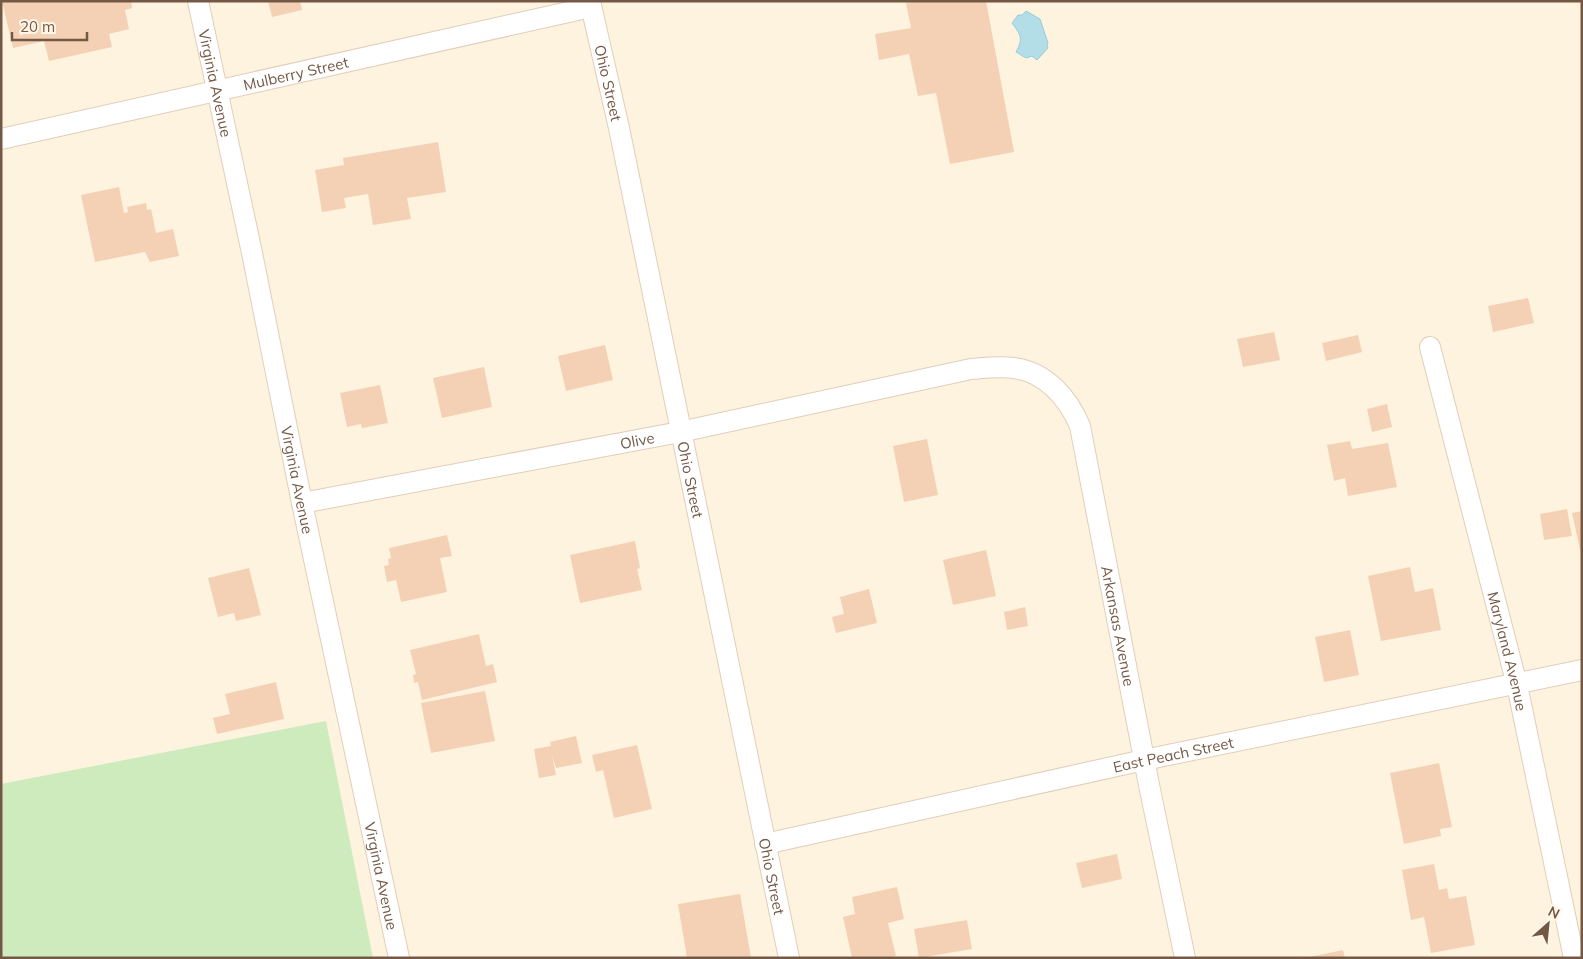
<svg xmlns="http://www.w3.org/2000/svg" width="1583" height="959" font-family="Mulish,sans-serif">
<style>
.green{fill:#ceebbd}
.water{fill:#b3dde7;stroke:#98ccd9}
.building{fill:#f4d1b5}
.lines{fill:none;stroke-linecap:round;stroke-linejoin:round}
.street-casing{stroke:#e1ceba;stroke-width:22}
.street{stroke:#fff;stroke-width:20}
.labels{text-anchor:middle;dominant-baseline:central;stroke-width:4;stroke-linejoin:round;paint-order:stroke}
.street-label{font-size:15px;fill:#745846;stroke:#fff6e6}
</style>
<rect width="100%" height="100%" fill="#fdf3de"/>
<path class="green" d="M326,721L373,958H1V784Z"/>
<path class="water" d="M1026,11L1040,19L1048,43L1047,46L1048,48L1037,60L1032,56L1026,58L1016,52C1024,38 1020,34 1012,23L1018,15H1022Z"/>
<g class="building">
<path d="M2,1H131L132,8L125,10L129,29L109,34L112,47L49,61L44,41L13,48Z"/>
<path d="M268,1H300L302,10L272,17Z"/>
<path d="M915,1H986L1014,152L950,164L936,93L918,96L909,54L879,60L875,34L911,28L906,3Z"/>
<path d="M438,142L446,192L407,198L411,219L373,225L368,194L344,198L346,208L322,212L315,170L344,165L343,158Z"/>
<path d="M119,187L124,213L128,212L127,207L146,203L147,210L151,209L156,233L173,229L179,256L150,262L145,252L95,262L81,195Z"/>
<path d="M1528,298L1534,323L1493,332L1488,306Z"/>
<path d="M1274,332L1280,360L1243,367L1237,339Z"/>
<path d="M1358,335L1362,352L1326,361L1322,343Z"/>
<path d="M605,345L613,380L566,391L558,356Z"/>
<path d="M484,367L492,407L442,418L433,378Z"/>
<path d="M380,385L388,423L362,428L361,424L347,427L340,393Z"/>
<path d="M1387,404L1392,427L1372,432L1367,409Z"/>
<path d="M927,439L938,495L904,502L893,446Z"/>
<path d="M1350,441L1352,449L1388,443L1397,487L1348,496L1345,478L1334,481L1327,445Z"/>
<path d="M1567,509L1572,536L1544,540L1540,514Z"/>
<path d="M1582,511V554H1581L1572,513Z"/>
<path d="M447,535L452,556L440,558L447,592L401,602L396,580L387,582L384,566L389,565L388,559L391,558L389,548Z"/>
<path d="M635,541L640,568L637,569L642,590L580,603L570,555Z"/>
<path d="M986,550L996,596L953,605L943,560Z"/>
<path d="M1410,567L1415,592L1433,588L1441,630L1381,641L1368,576Z"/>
<path d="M249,568L261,615L236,621L234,613L218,617L208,578Z"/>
<path d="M869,589L877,623L836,633L832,617L844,614L840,597Z"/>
<path d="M1025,607L1028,626L1007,630L1004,612Z"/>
<path d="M1350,630L1359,675L1324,682L1315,637Z"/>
<path d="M479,634L486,666L493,664L497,682L422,700L418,682L414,683L413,675L416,674L410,650Z"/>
<path d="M276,682L284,719L217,734L213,718L230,714L225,694Z"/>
<path d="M485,691L495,741L431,753L421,703Z"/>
<path d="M576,736L582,763L556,768L552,755L556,775L539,778L534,749L551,746L550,742Z"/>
<path d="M637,745L652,809L614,818L603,770L596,772L592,755Z"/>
<path d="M1439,763L1452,827L1440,829L1441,836L1404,844L1390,773Z"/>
<path d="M1117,854L1122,879L1082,888L1076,863Z"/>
<path d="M1434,864L1439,890L1447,888L1449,899L1466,896L1475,945L1431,953L1424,917L1411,920L1402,870Z"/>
<path d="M897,887L904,919L888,923L896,956L887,958H852L843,917L855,914L852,897Z"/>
<path d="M740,894L751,958H687L678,904Z"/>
<path d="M967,920L972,949L919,958L914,929Z"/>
<path d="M1343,950L1345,958H1310V957Z"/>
</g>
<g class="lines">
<g class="street-casing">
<g id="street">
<path id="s1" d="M198,1L252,253L302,503L399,958"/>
<path id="s2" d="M590,1L619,128L789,958"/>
<path id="s3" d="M1,139L591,7"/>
<path id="s4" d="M1430,347L1517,685L1574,958"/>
<path id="s5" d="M302,503L680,432L971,369C985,368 999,366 1014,368C1046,372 1068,398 1080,426L1149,785L1185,958"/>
<path id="s6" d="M765,844L1144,760L1582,670"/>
</g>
</g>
<use href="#street" class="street"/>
</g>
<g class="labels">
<g class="street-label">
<text stroke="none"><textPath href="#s3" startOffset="302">Mulberry Street</textPath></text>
<text stroke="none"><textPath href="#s1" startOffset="84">Virginia Avenue</textPath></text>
<text stroke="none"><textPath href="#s2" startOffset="84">Ohio Street</textPath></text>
<text stroke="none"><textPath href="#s5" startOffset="341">Olive</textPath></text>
<text stroke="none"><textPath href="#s2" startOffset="489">Ohio Street</textPath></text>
<text stroke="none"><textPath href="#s1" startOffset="489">Virginia Avenue</textPath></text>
<text stroke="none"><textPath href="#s5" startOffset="1021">Arkansas Avenue</textPath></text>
<text stroke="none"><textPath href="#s4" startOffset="314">Maryland Avenue</textPath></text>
<text stroke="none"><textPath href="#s6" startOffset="418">East Peach Street</textPath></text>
<text stroke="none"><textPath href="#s1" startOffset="894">Virginia Avenue</textPath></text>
<text stroke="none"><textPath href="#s2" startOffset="894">Ohio Street</textPath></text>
</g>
</g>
<rect width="1583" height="959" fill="none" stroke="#745846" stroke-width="5"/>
<g transform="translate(1548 924) rotate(27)" stroke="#fff6e6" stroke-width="4" paint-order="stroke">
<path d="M0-4L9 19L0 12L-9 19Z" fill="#745846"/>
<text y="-8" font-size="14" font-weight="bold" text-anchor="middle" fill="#745846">N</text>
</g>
<path d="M12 32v8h75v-8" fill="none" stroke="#745846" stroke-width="2.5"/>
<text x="20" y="32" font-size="15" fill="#745846" stroke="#fff6e6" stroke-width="4" paint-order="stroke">20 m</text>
</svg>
